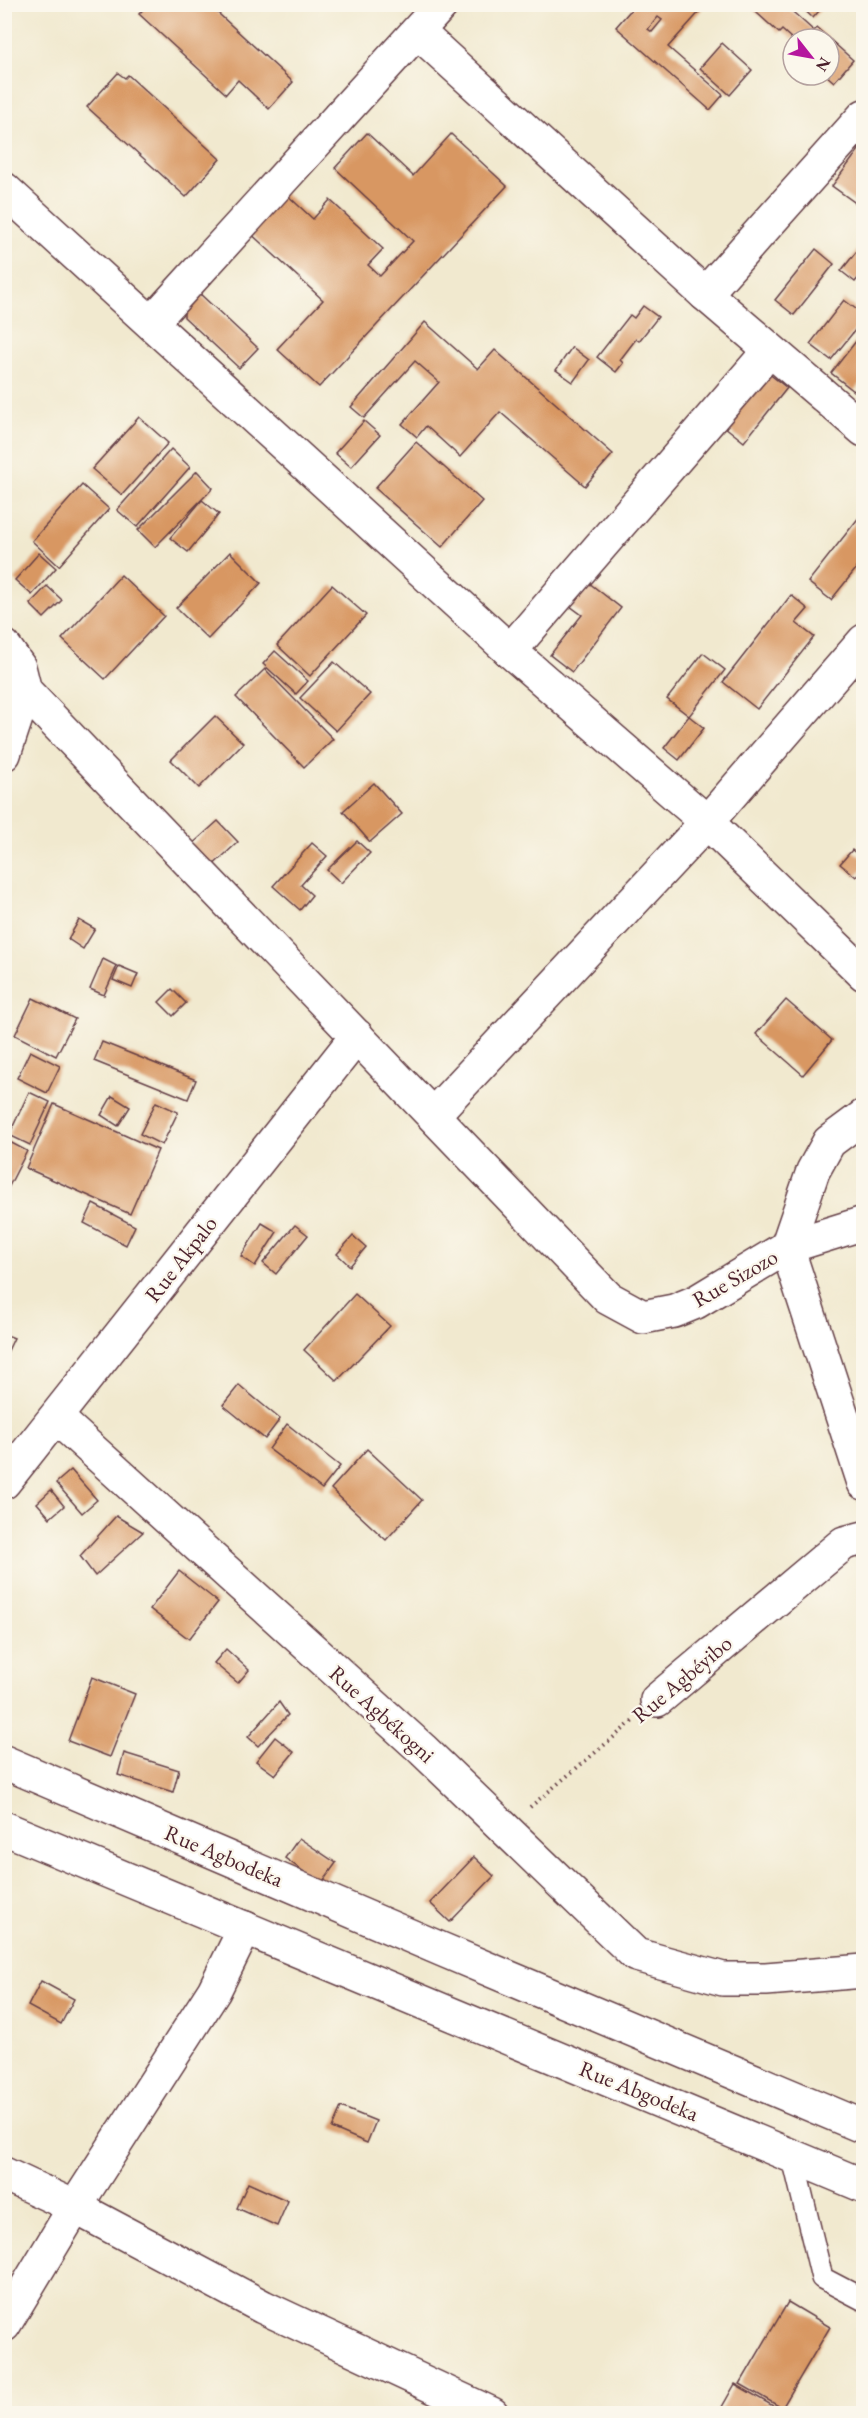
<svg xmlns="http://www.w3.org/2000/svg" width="868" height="2418" font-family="'EB Garamond',serif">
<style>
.building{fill:#d89762;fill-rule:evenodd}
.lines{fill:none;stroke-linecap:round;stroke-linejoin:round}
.service-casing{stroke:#633d44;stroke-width:24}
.minor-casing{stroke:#633d44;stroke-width:36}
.primary-casing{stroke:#633d44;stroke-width:36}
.path{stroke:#633d44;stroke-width:4;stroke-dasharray:1.5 4.5;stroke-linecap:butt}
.service{stroke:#fff;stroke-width:21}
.minor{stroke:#fff;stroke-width:33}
.primary{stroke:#fff;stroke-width:33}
.labels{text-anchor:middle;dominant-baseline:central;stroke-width:4.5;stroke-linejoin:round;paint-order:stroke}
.street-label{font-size:22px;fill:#4a1f2b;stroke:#fbf7ec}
</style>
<rect width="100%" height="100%" fill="#fbf7ec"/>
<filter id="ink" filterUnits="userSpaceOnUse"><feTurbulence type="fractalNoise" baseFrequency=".0167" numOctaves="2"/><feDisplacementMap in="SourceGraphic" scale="12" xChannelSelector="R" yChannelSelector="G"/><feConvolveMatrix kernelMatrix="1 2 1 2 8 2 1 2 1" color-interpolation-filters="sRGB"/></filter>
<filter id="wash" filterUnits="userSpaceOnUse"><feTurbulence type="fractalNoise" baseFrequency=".008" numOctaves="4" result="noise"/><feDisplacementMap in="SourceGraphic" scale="24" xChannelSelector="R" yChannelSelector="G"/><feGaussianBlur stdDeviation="1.35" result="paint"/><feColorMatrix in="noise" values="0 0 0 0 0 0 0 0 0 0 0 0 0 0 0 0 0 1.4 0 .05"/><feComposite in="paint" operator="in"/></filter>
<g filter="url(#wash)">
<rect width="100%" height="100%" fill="#f1e9cf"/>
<g id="blocks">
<g class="building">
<path d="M148,4H208L293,82L269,109L238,80L226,94L139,14Z"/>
<path d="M636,4H669L672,9L676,4H698L702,9L668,47L723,95L710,110L616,27ZM658,17L662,20L652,32L648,29Z"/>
<path d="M747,4H784L814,31L817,28L853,60L834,82L826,75H829V39H792L782,30L779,33Z"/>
<path d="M798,4H825L813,18Z"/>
<path d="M722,43L752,70L730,95L700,68Z"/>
<path d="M118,73L125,78L128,75L220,159L186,197L87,107Z"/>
<path d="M367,133L413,176L451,134L507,186L319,387L277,349L323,300L248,231L284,192L313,219L330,200L383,249L368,265L380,276L413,241L335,168Z"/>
<path d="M864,143V209L832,186Z"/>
<path d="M864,242V271L855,282L841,271Z"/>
<path d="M816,249L834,264L794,315L775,300Z"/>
<path d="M198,292L258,348L239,368L184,317V307Z"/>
<path d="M844,300L864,315V319L831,360L810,344Z"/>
<path d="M643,306L658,317L639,341L636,339L620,360L623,363L616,372L597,357L630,315L634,318Z"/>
<path d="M425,322L478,369L495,350L613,454L585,486L500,412L460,457L426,426L417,437L402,424L439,382L415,361L364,418L351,407Z"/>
<path d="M864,331V379L854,391L831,373Z"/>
<path d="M572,347L589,360L573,382L556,370Z"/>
<path d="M763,369L787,388L744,442L720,423Z"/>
<path d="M139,417L168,443L122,495L92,469Z"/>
<path d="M364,421L380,435L351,467L335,453Z"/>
<path d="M416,442L482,501L442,547L375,488Z"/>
<path d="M171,449L190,467L137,527L117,510Z"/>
<path d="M197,471L213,488L155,547L138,530Z"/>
<path d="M82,485L109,509L59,566L32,541Z"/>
<path d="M202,500L219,514L188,552L170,538Z"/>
<path d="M864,511V559L831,600L808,582Z"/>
<path d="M230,552L261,583L208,639L176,608Z"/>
<path d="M39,553L56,568L32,595L15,580Z"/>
<path d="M121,575L164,616L105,679L62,639Z"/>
<path d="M584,579L621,608L572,672L550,655L582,615L566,603Z"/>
<path d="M332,585L366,615L310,676L277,645Z"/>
<path d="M47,586L62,600L44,618L30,604Z"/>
<path d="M791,595L808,609L796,623L814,637L757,709L723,682Z"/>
<path d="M275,651L308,681L296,694L263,664Z"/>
<path d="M703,653L725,670L689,716L667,699Z"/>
<path d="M334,662L370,694L336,731L300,698Z"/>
<path d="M265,669L333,739L304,767L236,697Z"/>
<path d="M215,716L243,743L199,788L171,760Z"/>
<path d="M689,716L704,728L679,760L664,748Z"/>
<path d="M374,783L402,814L370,842L343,811Z"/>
<path d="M218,821L238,842L209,869L189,847Z"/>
<path d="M357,841L370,853L341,883L327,870Z"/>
<path d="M312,843L327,856L301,885L312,895L300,910L273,886Z"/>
<path d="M852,850L864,859V867L856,877L840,864Z"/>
<path d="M79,920L95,929L83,949L68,939Z"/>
<path d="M103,959L117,966L104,995L90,989Z"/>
<path d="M119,966L138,974L132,988L113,980Z"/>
<path d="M172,989L186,1003L173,1016L159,1002Z"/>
<path d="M33,998L75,1019L56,1056L15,1035Z"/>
<path d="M786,1000L832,1040L803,1075L756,1034Z"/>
<path d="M102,1042L196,1080L188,1099L94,1061Z"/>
<path d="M30,1051L60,1066L47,1093L17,1078Z"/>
<path d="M29,1092L50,1102L30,1145L9,1135Z"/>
<path d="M112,1096L130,1107L118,1126L101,1115Z"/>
<path d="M156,1102L178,1112L162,1145L140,1134Z"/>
<path d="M54,1104L158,1150L130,1214L26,1168Z"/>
<path d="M4,1139L27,1151L4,1196Z"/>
<path d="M93,1204L135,1226L126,1245L84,1223Z"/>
<path d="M262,1223L277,1232L255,1266L241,1256Z"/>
<path d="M295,1225L308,1235L276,1274L263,1263Z"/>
<path d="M353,1236L366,1247L350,1266L337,1254Z"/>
<path d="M355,1294L390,1326L337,1381L304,1350Z"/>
<path d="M4,1334L14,1338L4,1359Z"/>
<path d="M239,1385L280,1419L265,1439L223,1405Z"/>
<path d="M287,1424L340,1466L322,1489L269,1449Z"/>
<path d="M367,1449L422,1500L386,1540L331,1489Z"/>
<path d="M71,1470L97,1500L82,1513L56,1483Z"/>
<path d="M51,1490L64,1506L50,1518L37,1503Z"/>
<path d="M116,1516L143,1532L95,1576L80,1556Z"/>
<path d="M179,1571L218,1602L189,1639L150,1609Z"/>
<path d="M226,1649L249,1670L238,1683L214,1663Z"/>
<path d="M92,1677L135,1694L110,1757L68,1741Z"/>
<path d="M279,1702L288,1715L258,1746L248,1737Z"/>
<path d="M275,1737L294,1752L275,1775L256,1761Z"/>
<path d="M124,1753L179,1770L173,1792L118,1775Z"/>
<path d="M299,1838L336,1863L321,1884L285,1858Z"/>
<path d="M474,1857L494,1876L450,1922L430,1903Z"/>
<path d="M41,1981L74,1999L61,2024L28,2006Z"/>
<path d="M341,2107L376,2121L367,2143L332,2128Z"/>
<path d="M248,2183L288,2201L277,2226L237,2208Z"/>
<path d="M788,2302L830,2327L782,2408L740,2384Z"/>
<path d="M735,2384L787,2414H718Z"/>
</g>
</g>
</g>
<g filter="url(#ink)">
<use href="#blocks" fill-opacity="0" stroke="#633d44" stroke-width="1.5"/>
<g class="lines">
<g class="service-casing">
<path id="service" d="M792,2154L822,2278L864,2300"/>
</g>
<g class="minor-casing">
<g id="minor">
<path d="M418,32L705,294L864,430"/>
<path d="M4,189L510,651L707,822L864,974"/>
<path d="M705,294L864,116"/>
<path d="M153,321L442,4"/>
<path d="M4,646L19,667L25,691L608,1298L643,1317L674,1311L696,1302L787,1247L864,1223"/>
<path d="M510,651L770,350"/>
<path d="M4,754L25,691"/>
<path d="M433,1115L707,822L864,641"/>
<path d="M864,1116L829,1142L813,1171L787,1247L864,1483"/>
<path d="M57,1418L422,1749L636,1955L723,1979H766L864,1971"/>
<path d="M4,1482L357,1036"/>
<path d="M657,1700L844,1543L864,1538"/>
<path d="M4,2174L75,2207L263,2307L492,2414"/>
<path d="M4,2325L75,2207L214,1991L245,1928"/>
</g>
</g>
<g class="primary-casing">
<g id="primary">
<path d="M4,1762L443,1950L864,2127"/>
<path d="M4,1828L864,2186"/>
</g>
</g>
<path class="path" d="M530,1807L633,1721"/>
<use href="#service" class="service"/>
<use href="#minor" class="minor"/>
<use href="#primary" class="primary"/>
</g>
</g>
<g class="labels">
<g class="street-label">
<text transform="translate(181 1259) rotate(-52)">Rue Akpalo</text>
<text transform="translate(735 1278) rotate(-30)">Rue Sizozo</text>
<text transform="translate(682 1679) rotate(-40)">Rue Agbéyibo</text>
<text transform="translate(382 1714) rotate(42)">Rue Agbékogni</text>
<text transform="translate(224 1856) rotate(23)">Rue Agbodeka</text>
<text transform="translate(639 2091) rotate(22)">Rue Abgodeka</text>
</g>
</g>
<rect width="868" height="2418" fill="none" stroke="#fbf7ec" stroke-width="24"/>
<g transform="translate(811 57) rotate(121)"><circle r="28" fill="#fbf7ec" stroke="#b4a19f" stroke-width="1.5"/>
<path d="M0-4.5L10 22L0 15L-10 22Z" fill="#b5179e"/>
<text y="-9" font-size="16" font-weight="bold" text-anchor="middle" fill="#4a1f2b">N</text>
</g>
</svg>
